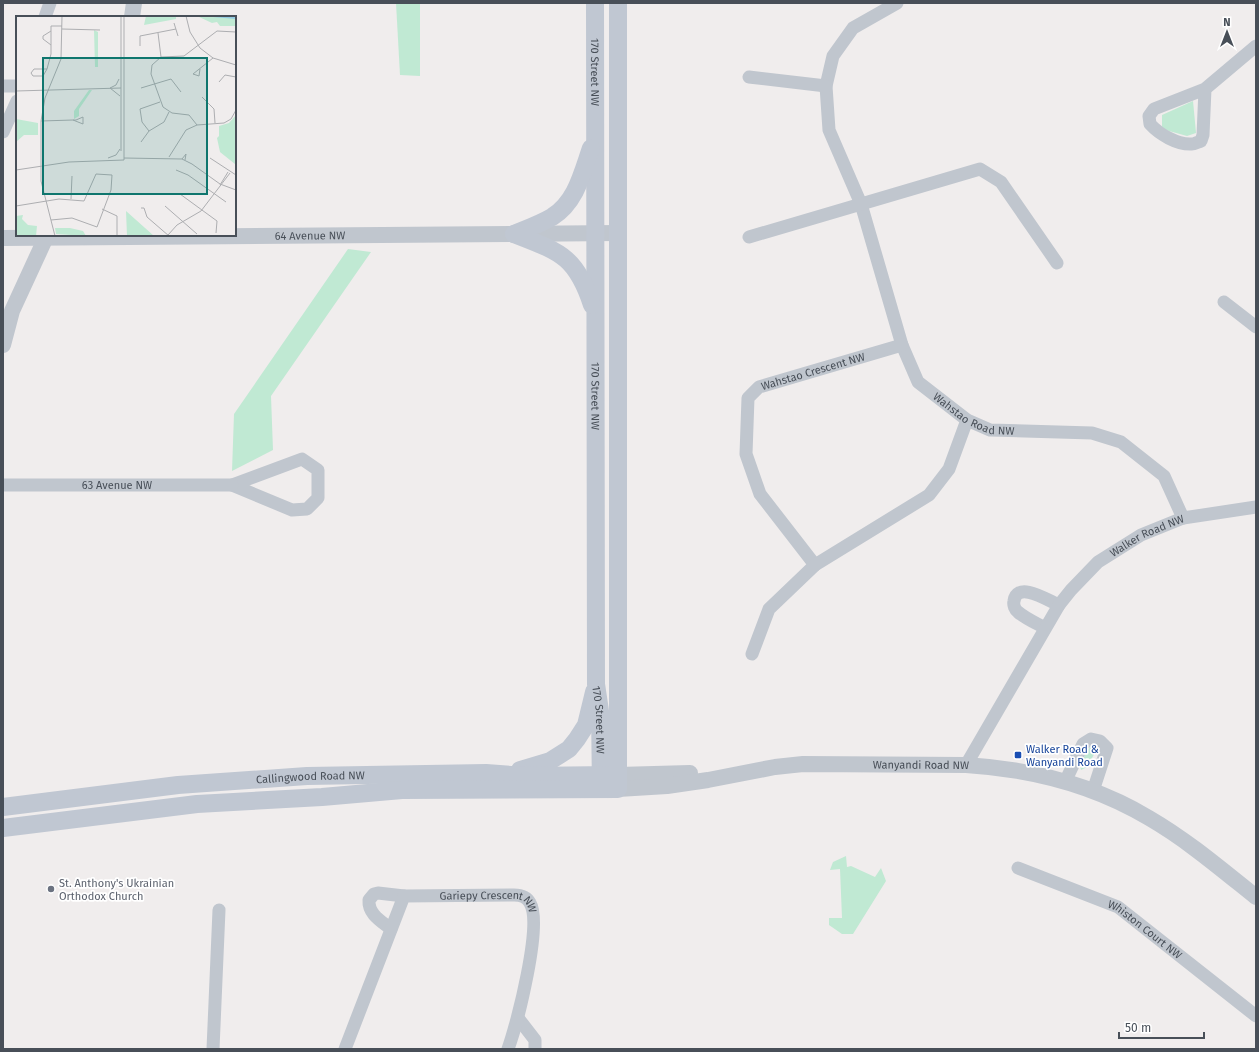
<svg xmlns="http://www.w3.org/2000/svg" width="1259" height="1052" font-family="'Fira Sans',sans-serif">
<style>
.green{fill:#c0e9d3}
.lines{fill:none;stroke-linecap:round;stroke-linejoin:round}
.minor{stroke:#c0c6ce;stroke-width:13}
.tertiary{stroke:#c0c6ce;stroke-width:16}
.secondary{stroke:#c0c7d2;stroke-width:18}
.transit-dot{fill:#1a4fb4;stroke:#fff;stroke-width:1.5}
.worship-dot{fill:#6b7280;stroke:#fff;stroke-width:1.5}
.labels{text-anchor:middle;dominant-baseline:central;stroke-width:3.5;stroke-linejoin:round;paint-order:stroke}
.street-label{font-size:11px;fill:#484f58;stroke:#fff}
.transit-label{font-size:11px;fill:#164399;stroke:#fff;text-anchor:start}
.worship-label{font-size:11px;fill:#5b616d;stroke:#fff;text-anchor:start}
.inset-river{fill:none;stroke:#92cae1;stroke-width:2}
.inset-road{fill:none;stroke:#adaeb1;stroke-width:1}
.view{fill:#0f766e;fill-opacity:0.15;stroke:#0f766e;stroke-width:2}
.inset-edge{fill:none;stroke:#484f58;stroke-width:2}
</style>
<rect width="100%" height="100%" fill="#f0eded"/>
<g class="green">
<path d="M396,3H420V76L400,75Z"/>
<path d="M1193,101L1196,133L1187,136L1162,129V115Z"/>
<path d="M348,249L371,252L271,396L273,450L232,471L234,414Z"/>
<path d="M1092,746L1097,749L1087,767L1081,770L1080,765L1088,749Z"/>
<path d="M846,856L847,867L851,866L875,877L881,868L886,881L853,934H842L829,925V918H842L840,869L830,870L833,862Z"/>
</g>
<g class="lines">
<g class="minor">
<path id="s1" d="M897,3L853,28L833,56L826,86L829,130L861,204L902,345L918,382L967,420L990,430L1092,433L1121,442L1164,476L1183,518"/>
<path d="M45,17L50,3"/>
<path d="M749,77L826,86"/>
<path d="M3,86H17"/>
<path d="M1205,89L1203,135L1201,141C1198,142 1194,144 1192,144C1177,145 1159,134 1150,124L1149,116L1154,109L1205,89L1256,46"/>
<path d="M3,132L17,101"/>
<path d="M749,237L980,169L1001,182L1057,263"/>
<path d="M1224,302L1256,327"/>
<path d="M302,459L318,470V498L307,509L292,510L232,485Z"/>
<path id="s2" d="M3,485H232"/>
<path id="s3" d="M815,565L760,494L746,454L748,398L759,387L902,345"/>
<path d="M1045,628C1036,623 1026,619 1018,612C1015,610 1013,605 1014,601C1017,580 1049,601 1059,605"/>
<path d="M752,654L769,609L815,565L929,495L949,469L967,420"/>
<path id="s4" d="M966,765L1059,605L1071,590L1098,562L1141,535L1183,518L1256,507"/>
<path d="M1065,782L1083,744L1091,739L1100,741L1107,748L1093,791"/>
<path id="s5" d="M1018,868L1118,907L1256,1016"/>
<path d="M391,929C381,921 368,914 369,900L374,894L378,893L404,896"/>
<path d="M518,1018L535,1040V1049"/>
<path d="M213,1049L219,910"/>
<path id="s6" d="M345,1049L404,896L514,895C521,895 527,897 530,903C543,924 517,1024 508,1049"/>
</g>
<g class="tertiary">
<path d="M132,17L134,3"/>
<path id="s7" d="M3,238L618,233"/>
<path d="M3,345L12,311L47,235"/>
<path d="M618,775L690,773"/>
<path id="s8" d="M618,789L667,786L708,780L775,767L803,764L966,765C1030,769 1094,785 1149,818C1187,840 1221,869 1256,897"/>
</g>
<g class="secondary">
<path id="s9" d="M595,3L596,684L600,711L601,789"/>
<path d="M514,234C526,229 540,224 552,217C576,202 582,174 591,148"/>
<path d="M514,234C560,252 576,256 592,305"/>
<path d="M520,770L550,761L569,749L577,739L586,725L594,692"/>
<path id="s10" d="M3,807L178,785L307,776L486,773L525,776L612,775"/>
<path d="M3,828L197,804L322,797L402,790L618,789V3"/>
</g>
</g>
<rect class="transit-dot" x="1014" y="751" width="8" height="8" rx="2"/>
<circle class="worship-dot" cx="51" cy="889" r="4"/>
<g class="labels">
<g class="street-label">
<text stroke="none"><textPath href="#s9" startOffset="69">170 Street NW</textPath></text>
<text stroke="none"><textPath href="#s7" startOffset="307">64 Avenue NW</textPath></text>
<text stroke="none"><textPath href="#s3" startOffset="260">Wahstao Crescent NW</textPath></text>
<text stroke="none"><textPath href="#s9" startOffset="393">170 Street NW</textPath></text>
<text stroke="none"><textPath href="#s1" startOffset="494">Wahstao Road NW</textPath></text>
<text stroke="none"><textPath href="#s2" startOffset="114">63 Avenue NW</textPath></text>
<text stroke="none"><textPath href="#s4" startOffset="299">Walker Road NW</textPath></text>
<text stroke="none"><textPath href="#s9" startOffset="717">170 Street NW</textPath></text>
<text stroke="none"><textPath href="#s8" startOffset="305">Wanyandi Road NW</textPath></text>
<text stroke="none"><textPath href="#s10" startOffset="309">Callingwood Road NW</textPath></text>
<text stroke="none"><textPath href="#s6" startOffset="251">Gariepy Crescent NW</textPath></text>
<text stroke="none"><textPath href="#s5" startOffset="142">Whiston Court NW</textPath></text>
</g>
<g class="transit-label">
<text x="1026" y="749">Walker Road &amp;<tspan x="1026" dy="13">Wanyandi Road</tspan></text>
</g>
<g class="worship-label">
<text x="59" y="883">St. Anthony's Ukrainian<tspan x="59" dy="13">Orthodox Church</tspan></text>
</g>
</g>
<g transform="translate(16 16)">
<rect width="220" height="220" fill="#f0eded"/>
<path d="M130,0H160V3L128,9ZM181,0H220V10H204L201,6L196,7ZM78,14L82,16V51H79ZM73,74H76L63,93V100L58,103V95ZM220,99V148H219L204,136L201,122L203,120V110L213,107ZM0,103L22,107V119H8L0,126ZM110,195L138,220H111ZM7,199L6,203L12,209L21,210L20,220H0V200ZM39,212H54L67,215L70,220L40,218Z" fill="#c0e9d3"/>
<path class="inset-river" d="M197,0L220,2"/>
<path class="inset-road" d="M105,0V135M170,0L174,16L184,32L197,42L220,49M158,7L162,20M46,13L84,14M35,15L27,20V23L35,29M142,17L145,41M124,30V20L160,13M31,53H18L15,57L17,60H27L31,53L35,38V10H46M184,53L183,60L177,58L197,42M203,66L209,59L220,61M94,72L100,69L103,63M94,72L104,80M125,72L155,63L165,76M0,75L105,72M186,81L198,93L199,107M67,101V108L57,104H60ZM25,105L57,104M181,109L173,99L156,97L147,91L135,58L136,49L145,41L168,40L201,15L220,16M133,115L126,106L124,93L144,86M125,126L133,115L148,106L153,96M153,141L170,114L181,109L208,107L215,103L220,94M92,142L100,139L104,133M108,142L166,143L176,148L204,168L220,174M194,142L220,159M166,143L170,138L169,144M0,154L53,146L108,144V0M160,154L172,159L210,186M204,169L212,156M164,178L201,205L200,217M55,183L56,160M0,190L43,183L68,185L80,158L96,159L95,174L81,211L56,202L35,204M149,190L181,218M125,192H128L131,201L153,220M86,193L101,200V220M152,219L161,209L185,195L214,157M39,220L25,165V105L29,82L45,43L46,0"/>
<path class="view" d="M27,42H191V178H27Z"/>
<rect width="220" height="220" class="inset-edge"/>
</g>
<rect width="1259" height="1052" fill="none" stroke="#484f58" stroke-width="8"/>
<g transform="translate(1227 32)" stroke="#ffffff" stroke-width="3" paint-order="stroke">
<path d="M0-3L7 15L0 10L-7 15Z" fill="#484f58"/>
<text y="-6" font-size="11" font-weight="bold" text-anchor="middle" fill="#484f58">N</text>
</g>
<path d="M1119 1032v6h85v-6" fill="none" stroke="#484f58" stroke-width="2"/>
<text x="1125" y="1032" font-size="12" fill="#484f58" stroke="#ffffff" stroke-width="3" paint-order="stroke">50 m</text>
</svg>
